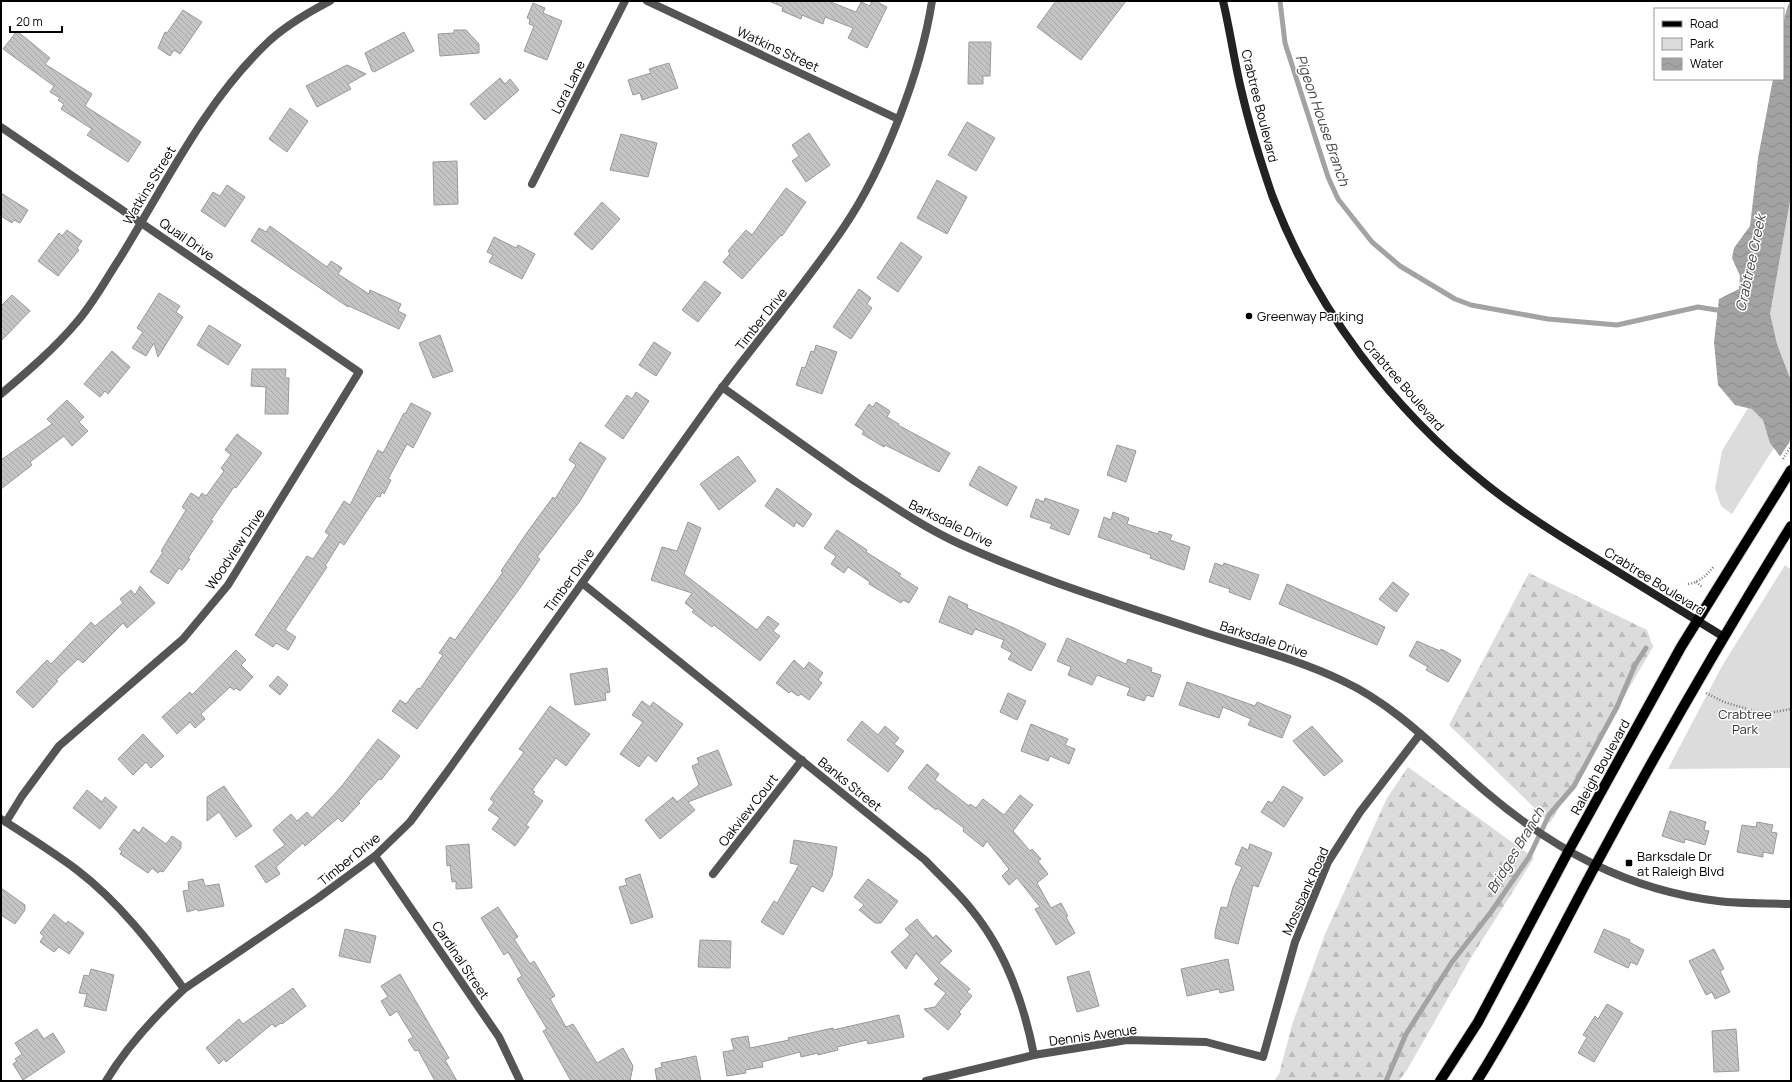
<svg xmlns="http://www.w3.org/2000/svg" width="1792" height="1082" font-family="Manrope,sans-serif">
<style>
.forest{fill:url(#forest-firs)}
.park{fill:#dcdcdc}
.water{fill:url(#water-waves)}
.pier{fill:#fff}
.lines{fill:none;stroke-linecap:round;stroke-linejoin:round}
.stream{stroke:#a3a3a3;stroke-width:5}
.building{fill:url(#building-back-hatch);stroke:#999}
.primary-casing{stroke:#dbdbdb;stroke-width:12}
.path{stroke:#777;stroke-width:2.5;stroke-dasharray:1 2;stroke-linecap:butt}
.minor{stroke:#555;stroke-width:8}
.tertiary{stroke:#555;stroke-width:8}
.secondary{stroke:#222;stroke-width:8}
.primary{stroke:#000;stroke-width:10}
.poi-dot{fill:#000;stroke:#fff;stroke-width:1.5}
.labels{text-anchor:middle;dominant-baseline:central;stroke-width:3;stroke-linejoin:round;paint-order:stroke}
.street-label{font-size:13px;fill:#000;stroke:#fff}
.poi-label{font-size:13px;fill:#000;stroke:#fff;text-anchor:start}
.park-label{font-size:13px;fill:#333;stroke:#fff}
.water-label{font-size:14px;font-style:italic;fill:#444;stroke:#fff}
</style>
<defs>
<pattern id="forest-firs" width="22" height="20" patternUnits="userSpaceOnUse"><rect width="22" height="20" fill="#dcdcdc"/><path d="M5 1l3.5 6h-7zM16 11l3.5 6h-7z" fill="#bbb"/></pattern>
<pattern id="water-waves" width="16" height="10" patternUnits="userSpaceOnUse"><rect width="16" height="10" fill="#a3a3a3"/><path d="M0 5q4-4 8 0t8 0" fill="none" stroke="#8b8b8b"/></pattern>
<pattern id="building-back-hatch" width="6" height="6" patternUnits="userSpaceOnUse"><rect width="6" height="6" fill="#c4c4c4"/><path d="M-1 5l2 2M0 0l6 6M5-1l2 2" fill="none" stroke="#a7a7a7"/></pattern>
</defs>
<rect width="100%" height="100%" fill="#fff"/>
<g class="forest">
<path d="M1529,573L1647,630L1653,647L1550,823L1449,725Z"/>
<path d="M1408,767L1534,858L1472,956L1407,1070L1399,1081H1274L1279,1074L1292,1025L1325,934L1387,798Z"/>
</g>
<g class="park">
<path d="M1791,80V421L1732,514L1721,506L1715,488L1722,451L1757,393Z"/>
<path d="M1785,565L1791,570V768L1668,769L1722,666Z"/>
</g>
<path class="water" d="M1790,1L1791,195L1770,314L1777,344L1791,381V471L1770,443L1763,420L1752,409L1735,405L1718,385L1714,342L1719,299L1739,289L1740,276L1732,258L1734,248L1750,226L1758,158L1773,79H1783C1783,54 1779,24 1790,1Z"/>
<path class="pier" d="M1791,440V473L1779,458Z"/>
<g class="lines">
<g class="stream">
<path d="M1280,1L1285,43L1328,177L1338,199L1372,242L1400,266L1455,299L1471,305L1548,319L1617,325L1698,307L1723,311"/>
<path d="M1386,1081L1406,1034L1452,962L1491,912L1529,857L1549,815L1574,786L1617,707L1635,665L1646,648"/>
</g>
</g>
<g class="building">
<path d="M769,1H828L856,12L861,2L870,6L872,1H875L887,7L867,48L848,38L853,28L825,17L823,24L802,15L801,19L782,11L783,7Z"/>
<path d="M1056,1H1126L1081,60L1037,27Z"/>
<path d="M533,3L545,8L543,13L562,21L547,60L524,51L534,26L529,24L530,19L527,18Z"/>
<path d="M183,10L202,22L180,54L174,50L170,56L158,48L165,32L167,33Z"/>
<path d="M454,30H466L479,44V53L440,56L438,34L454,33Z"/>
<path d="M17,31L50,58L45,64L92,94L85,106L141,142L128,162L87,135L92,129L61,109L64,104L58,100L60,98L50,92L54,86L3,49Z"/>
<path d="M404,32L414,51L374,72L372,71L365,53Z"/>
<path d="M969,42H991L990,76H983V84H968Z"/>
<path d="M669,63L678,88L642,100L640,93L633,95L628,80L651,73L649,69Z"/>
<path d="M347,65L366,74L348,84L351,89L317,107L306,86Z"/>
<path d="M500,78L505,84L510,79L519,90L485,120L470,104Z"/>
<path d="M290,108L308,121L287,152L269,139Z"/>
<path d="M967,122L995,138L976,171L948,155Z"/>
<path d="M809,133L830,165L806,182L792,161L799,156L792,145Z"/>
<path d="M621,134L657,143L648,177L610,170Z"/>
<path d="M457,161L458,204L434,205L433,162Z"/>
<path d="M937,180L967,197L947,234L917,218Z"/>
<path d="M227,185L245,197L225,227L201,211L213,192L220,196Z"/>
<path d="M786,188L806,202L782,236L781,235L742,279L723,262L730,254L728,251L746,230L752,235Z"/>
<path d="M1,193L28,210L20,223L14,220L12,223L1,216Z"/>
<path d="M602,202L620,219L592,250L574,234Z"/>
<path d="M270,226L327,267L331,261L342,268L338,274L369,294L370,290L401,304L398,311L406,315L399,329L349,306L348,307L251,241L259,228L266,232Z"/>
<path d="M67,230L82,241L77,248L79,250L58,276L38,261L59,233L62,236Z"/>
<path d="M494,237L516,248L518,245L535,254L522,279L489,262L493,255L487,252Z"/>
<path d="M901,242L922,257L898,292L877,278Z"/>
<path d="M705,281L721,293L698,322L682,310Z"/>
<path d="M859,289L871,298L867,304L872,308L851,339L833,327Z"/>
<path d="M159,293L180,306L176,312L183,317L158,357L154,343L146,356L132,348L143,332L137,328Z"/>
<path d="M12,295L30,311L1,341V306Z"/>
<path d="M209,325L241,345L228,365L197,345Z"/>
<path d="M440,335L453,371L433,378L419,343Z"/>
<path d="M654,342L671,353L656,376L639,365Z"/>
<path d="M816,345L837,352L822,394L796,385L802,367L805,368L811,351L814,352Z"/>
<path d="M112,351L130,367L108,394L105,391L100,397L84,384Z"/>
<path d="M252,369H286L285,378H289L288,414H265L266,387L251,386Z"/>
<path d="M636,392L649,401L623,439L605,426L627,395L632,399Z"/>
<path d="M67,400L84,417L79,422L88,431L72,446L64,436L30,462L32,465L1,489V460L52,424L47,419Z"/>
<path d="M876,402L890,411L887,417L899,424L898,425L950,453L939,472L885,445L884,447L862,434L864,431L855,425L869,404L873,407Z"/>
<path d="M411,403L431,413L413,448L407,444L388,479L391,480L384,494L382,492L380,497L377,496L344,545L340,542L325,566L327,567L285,630L296,637L288,650L276,643L273,647L255,635L307,556L313,559L329,535L325,532L344,501L350,505L378,450L383,453L404,413L405,414Z"/>
<path d="M237,434L262,453L236,488L234,487L211,520L213,521L188,558L190,559L182,570L179,568L168,584L150,572L163,552L161,551L186,510L182,507L191,493L199,498L202,493L206,496L224,471L221,468L231,455L225,450Z"/>
<path d="M580,442L606,458L580,501L537,557L540,559L520,588L417,729L392,711L400,700L406,704L418,688L420,689L443,655L439,653L450,637L455,640L503,572L501,571L526,534L553,497L555,499L576,465L569,460Z"/>
<path d="M1117,445L1136,451L1126,482L1107,475Z"/>
<path d="M738,456L756,481L719,510L700,484Z"/>
<path d="M979,466L1017,487L1007,506L969,485Z"/>
<path d="M777,488L812,514L803,527L796,522L794,527L765,506Z"/>
<path d="M1045,498L1079,510L1069,535L1050,528L1052,524L1030,517L1036,499L1044,502Z"/>
<path d="M1113,512L1129,518L1127,524L1158,534L1159,531L1172,535L1170,540L1190,547L1184,570L1150,558L1151,555L1098,537L1104,517L1111,520Z"/>
<path d="M688,522L701,528L684,574L757,630L768,616L779,624L773,631L780,636L760,661L714,625L712,627L692,612L694,610L685,603L692,593L651,580L662,547L677,551Z"/>
<path d="M837,530L867,550L866,552L901,574L899,576L918,588L909,603L903,600L901,603L869,584L870,582L848,567L844,573L831,564L836,556L824,548Z"/>
<path d="M1215,563L1223,566L1224,563L1259,575L1250,600L1229,592L1230,589L1209,582Z"/>
<path d="M1393,582L1409,594L1396,612L1379,599Z"/>
<path d="M1287,584L1385,627L1377,645L1279,604Z"/>
<path d="M140,586L155,603L127,628L123,623L83,663L78,659L56,680L58,681L33,708L16,692L47,660L51,664L91,622L95,626L123,603L120,599L131,590L135,595Z"/>
<path d="M949,596L968,605L967,608L1014,628L1046,644L1031,671L1008,659L1012,653L1001,647L1004,640L975,629L972,635L939,622Z"/>
<path d="M1067,638L1126,664L1128,659L1152,668L1151,672L1161,675L1153,697L1147,695L1144,701L1127,695L1130,688L1097,675L1092,685L1068,675L1071,667L1057,661Z"/>
<path d="M1417,641L1440,651L1441,649L1461,660L1448,682L1426,670L1428,667L1409,656Z"/>
<path d="M236,650L246,660L241,665L253,677L240,691L236,688L234,690L230,687L201,714L205,719L195,728L190,722L177,734L162,717L190,692L192,695Z"/>
<path d="M794,660L804,669L809,662L823,673L818,680L822,683L809,700L801,694L798,696L791,691L789,693L776,683Z"/>
<path d="M607,668L610,692L605,693L606,700L575,705L570,674Z"/>
<path d="M278,676L288,685L280,695L269,686Z"/>
<path d="M1187,682L1255,706L1257,702L1291,716L1282,738L1248,725L1251,719L1223,707L1219,718L1179,705Z"/>
<path d="M1008,693L1026,701L1017,720L1000,712Z"/>
<path d="M642,701L650,707L653,702L683,724L656,762L648,755L639,767L620,754L643,722L632,715Z"/>
<path d="M550,706L590,734L566,766L556,758L532,790L535,792L533,794L543,801L526,825L529,827L515,846L492,829L500,818L488,810L494,802L490,799L524,752L519,749Z"/>
<path d="M862,721L878,735L885,726L899,738L894,744L904,751L888,772L847,740Z"/>
<path d="M1031,724L1068,739L1065,745L1075,749L1069,764L1050,756L1048,761L1021,751Z"/>
<path d="M1312,726L1343,761L1324,776L1293,741Z"/>
<path d="M143,734L164,756L151,768L146,762L133,775L118,759Z"/>
<path d="M378,739L400,756L381,780L379,779L358,802L360,803L342,822L338,818L305,846L303,843L276,867L280,874L266,883L255,866L285,845L273,830L291,814L297,821L307,812L312,818L341,787Z"/>
<path d="M718,750L732,785L688,802L695,810L660,839L645,820L673,797L677,802L699,785L692,766L699,763L697,758Z"/>
<path d="M927,764L939,774L935,780L969,806L970,804L976,808L983,799L1004,815L1020,795L1033,805L1013,831L1030,851L1032,849L1041,859L1038,861L1048,874L1037,883L1051,908L1061,903L1068,916L1066,917L1075,933L1056,945L1035,909L1040,907L1017,878L1009,885L1002,876L1009,869L987,841L983,847L963,831L964,828L937,808L936,810L908,788Z"/>
<path d="M224,786L252,826L236,837L219,812L207,821V797Z"/>
<path d="M1283,786L1303,798L1284,827L1261,812L1268,801L1272,803Z"/>
<path d="M87,790L102,802L105,797L117,807L100,829L73,808Z"/>
<path d="M1670,811L1706,822L1704,830L1709,831L1705,845L1685,839L1684,843L1662,836Z"/>
<path d="M1757,822L1773,825L1771,832L1777,833L1773,854L1763,852V857L1737,852L1742,825L1756,827Z"/>
<path d="M143,827L166,844L172,836L181,842V848L163,872L160,871L158,873L152,868L148,873L120,854L122,851L119,849L134,829L139,833Z"/>
<path d="M794,840L837,847L832,876L823,892L812,886L783,935L761,922L774,901L777,903L799,865L790,863Z"/>
<path d="M469,844L472,888L456,889V881L452,882L450,865L447,866L446,846Z"/>
<path d="M1250,844L1272,853L1258,887L1253,885L1238,944L1215,938V932L1221,907L1227,908L1233,887L1242,867L1235,864L1242,847L1248,850Z"/>
<path d="M640,874L653,917L631,924L619,887L627,885L625,879Z"/>
<path d="M203,879L205,886L219,884L224,906L198,911L197,909L187,912L183,891L189,890L188,882Z"/>
<path d="M868,879L898,901L881,923H875L859,910L864,905L854,897Z"/>
<path d="M1,888L25,905V910L15,924L1,915Z"/>
<path d="M498,907L518,937L514,939L530,964L534,961L555,996L550,999L566,1027L573,1024L597,1063L623,1048L633,1066L630,1081H571L543,1031L547,1029L517,979L522,976L508,952L504,955L481,918Z"/>
<path d="M54,914L66,924L68,921L84,933L69,954L59,947L54,952L40,942L44,936L40,933Z"/>
<path d="M917,919L933,938L936,935L952,951L939,963L970,989L967,992L972,996L959,1012L961,1014L948,1030L924,1009L935,1007L946,993L934,984L939,979L916,953L906,969L891,952L910,935L905,929Z"/>
<path d="M345,929L376,936L370,963L339,956Z"/>
<path d="M1604,929L1630,940L1629,942L1644,950L1637,965L1631,962L1628,968L1594,952Z"/>
<path d="M700,940L731,941L730,968L698,967Z"/>
<path d="M1714,949L1724,969L1720,971L1730,992L1715,999L1712,992L1706,995L1689,961Z"/>
<path d="M1228,959L1234,990L1220,993L1219,989L1187,996L1181,969Z"/>
<path d="M91,969L114,975L106,1011L84,1006L87,994L79,993L84,975L89,976Z"/>
<path d="M1089,971L1099,1006L1077,1012L1067,977Z"/>
<path d="M400,974L449,1058L445,1060L457,1081H435L418,1050L415,1051L408,1040L413,1037L397,1011L390,1016L381,1001L388,997L381,986Z"/>
<path d="M293,988L306,1006L282,1024L281,1023L275,1027L272,1024L226,1062L224,1059L219,1064L206,1048L239,1019L243,1024Z"/>
<path d="M1607,1004L1623,1013L1594,1062L1578,1053L1587,1037L1583,1035L1595,1016L1598,1019Z"/>
<path d="M899,1015L904,1037L868,1044L867,1040L837,1047L838,1050L818,1055V1053L801,1057L800,1052L762,1062L763,1067L745,1070L746,1073L727,1076L723,1052L734,1050L731,1039L748,1036L750,1048L789,1040L788,1038L833,1028V1030Z"/>
<path d="M37,1029L44,1039L53,1033L65,1052L23,1080L13,1064L17,1061L15,1059L22,1054L15,1043Z"/>
<path d="M1736,1029L1739,1071L1714,1072L1712,1031Z"/>
<path d="M696,1056L701,1081H657L655,1069L662,1067L661,1063Z"/>
</g>
<g class="lines">
<g class="primary-casing">
<g id="primary">
<path d="M1440,1081L1478,1022L1568,852L1681,647L1791,470"/>
<path d="M1477,1081C1520,1012 1556,939 1594,868C1656,752 1722,638 1791,526"/>
</g>
</g>
<g class="path">
<path d="M1783,459L1791,446"/>
<path d="M1696,582L1702,587"/>
<path d="M1688,584C1700,582 1707,575 1714,566"/>
<path d="M1706,693L1724,702L1764,714L1791,709"/>
</g>
<g class="minor">
<path d="M647,1L898,119"/>
<path d="M1,127L359,372L228,585L183,639L59,746L22,796L6,822"/>
<path d="M532,184L625,1"/>
<path d="M722,387C767,419 811,451 856,482C890,504 923,527 960,544C1037,579 1119,604 1200,631C1248,647 1297,659 1343,681C1397,706 1440,753 1486,792C1554,850 1628,890 1718,901C1742,904 1767,903 1791,904"/>
<path d="M1,394C27,372 54,349 76,323C93,304 106,279 120,258C165,185 203,105 265,45C282,28 309,12 330,1"/>
<path d="M582,583L925,860C940,876 957,891 971,909C1005,950 1024,1004 1034,1055"/>
<path d="M1,819C26,835 53,852 77,870C119,902 153,946 184,989"/>
<path d="M375,856L499,1037L520,1081"/>
<path d="M713,874L802,760"/>
<path d="M926,1081L1034,1055L1127,1040L1206,1042L1263,1057L1295,942L1328,862L1360,812L1420,734"/>
</g>
<path class="tertiary" d="M106,1081C127,1046 154,1017 184,989L318,898L375,856L410,822L447,772C536,648 624,524 713,400C755,342 803,288 844,227C884,168 921,72 932,1"/>
<path class="secondary" d="M1223,1C1230,30 1234,60 1241,89C1249,124 1260,160 1272,195C1315,309 1393,410 1487,485C1522,513 1559,536 1597,559C1639,585 1681,611 1724,637"/>
<use href="#primary" class="primary"/>
</g>
<g class="poi-dot">
<circle cx="1249" cy="316" r="4"/>
<rect x="1625" y="859" width="8" height="8" rx="2"/>
</g>
<g class="labels">
<g class="street-label">
<text transform="translate(778 49) rotate(25)">Watkins Street</text>
<text transform="translate(568 87) rotate(-63)">Lora Lane</text>
<text transform="translate(1260 106) rotate(76)">Crabtree Boulevard</text>
<text transform="translate(149 185) rotate(-59)">Watkins Street</text>
<text transform="translate(187 239) rotate(35)">Quail Drive</text>
<text transform="translate(761 319) rotate(-52)">Timber Drive</text>
<text transform="translate(1404 385) rotate(49)">Crabtree Boulevard</text>
<text transform="translate(951 523) rotate(26)">Barksdale Drive</text>
<text transform="translate(235 549) rotate(-56)">Woodview Drive</text>
<text transform="translate(569 580) rotate(-54)">Timber Drive</text>
<text transform="translate(1655 581) rotate(32)">Crabtree Boulevard</text>
<text transform="translate(1264 639) rotate(18)">Barksdale Drive</text>
<text transform="translate(1600 767) rotate(-61)">Raleigh Boulevard</text>
<text transform="translate(850 784) rotate(39)">Banks Street</text>
<text transform="translate(748 810) rotate(-52)">Oakview Court</text>
<text transform="translate(349 859) rotate(-39)">Timber Drive</text>
<text transform="translate(1305 891) rotate(-66)">Mossbank Road</text>
<text transform="translate(461 960) rotate(56)">Cardinal Street</text>
<text transform="translate(1093 1035) rotate(-8)">Dennis Avenue</text>
</g>
<g class="poi-label">
<text x="1257" y="316">Greenway Parking</text>
<text x="1637" y="856">Barksdale Dr<tspan x="1637" dy="15">at Raleigh Blvd</tspan></text>
</g>
<g class="park-label">
<text x="1745" y="714">Crabtree<tspan x="1745" dy="15">Park</tspan></text>
</g>
<g class="water-label">
<text transform="translate(1323 120) rotate(71)">Pigeon House Branch</text>
<text transform="translate(1750 263) rotate(-78)">Crabtree Creek</text>
<text transform="translate(1515 850) rotate(-59)">Bridges Branch</text>
</g>
</g>
<rect width="1792" height="1082" fill="none" stroke="#000000" stroke-width="4"/>
<rect x="1654" y="8" width="130" height="72" fill="#ffffff" stroke="#999999"/>
<rect x="1662" y="21" width="20" height="6" fill="#000000" stroke="#999999"/>
<text x="1690" y="28" font-size="12" fill="#000000">Road</text>
<rect x="1662" y="38" width="20" height="12" fill="#dcdcdc" stroke="#999999"/>
<text x="1690" y="48" font-size="12" fill="#000000">Park</text>
<rect x="1662" y="58" width="20" height="12" fill="url(#water-waves)" stroke="#999999"/>
<text x="1690" y="68" font-size="12" fill="#000000">Water</text>
<path d="M10 26v6h52v-6" fill="none" stroke="#000000" stroke-width="2"/>
<text x="16" y="26" font-size="12" fill="#000000" stroke="#ffffff" stroke-width="3" paint-order="stroke">20 m</text>
</svg>
